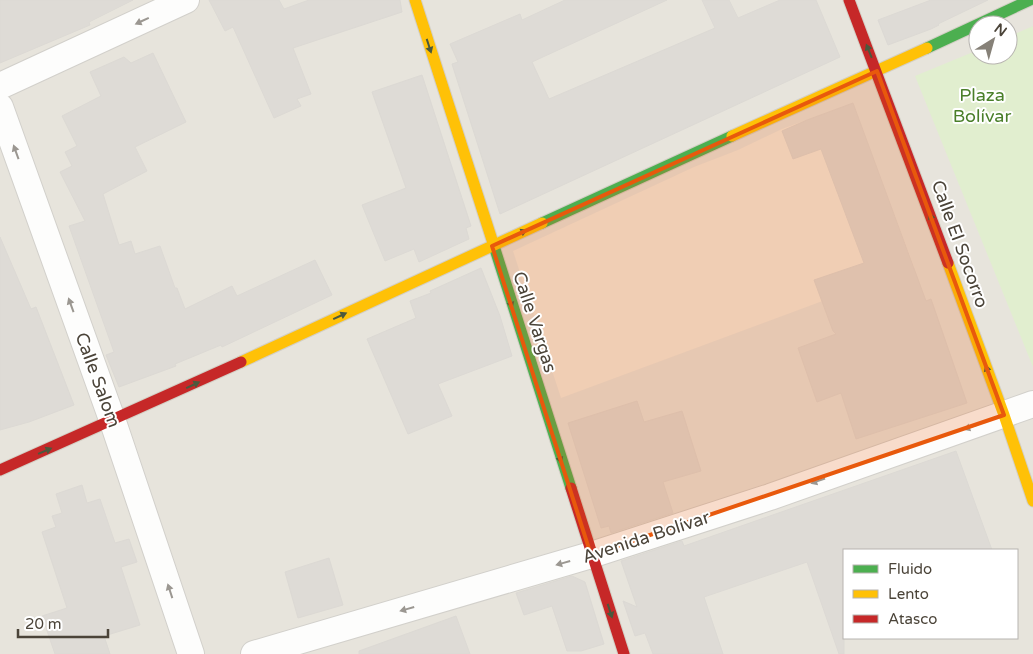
<svg xmlns="http://www.w3.org/2000/svg" width="1033" height="654" font-family="'Varela Round',sans-serif">
<style>
.residential{fill:#e7e4dc;fill-rule:evenodd}
.commercial{fill:#f3ebdf}
.green{fill:#e1eecf}
.building{fill:#dedbd6;stroke:#dcd9d4}
.lines{fill:none;stroke-linecap:round;stroke-linejoin:round}
.street-casing{stroke:#d2d0cb;stroke-width:28}
.fast-casing{stroke:#d3cfc5;stroke-width:13}
.slow-casing{stroke:#d3cfc5;stroke-width:13}
.jam-casing{stroke:#d3cfc5;stroke-width:13}
.street{stroke:#fdfdfc;stroke-width:26}
.fast{stroke:#4caf50;stroke-width:11}
.slow{stroke:#ffc107;stroke-width:11}
.jam{stroke:#c62828;stroke-width:11}
.oneway{fill:#9b9791}
.oneway2{fill:#4b593e}
.marked{fill:#e8590c;fill-opacity:0.2;stroke:#e8590c;stroke-width:4;stroke-linejoin:round}
.labels{text-anchor:middle;dominant-baseline:central;stroke-width:4;stroke-linejoin:round;paint-order:stroke}
.park-label{font-size:18px;fill:#4a7f2a;stroke:#fff}
.street-label{font-size:18px;fill:#4b4439;stroke:#fff}
</style>
<rect width="100%" height="100%" fill="#f4f2ee"/>
<path class="residential" d="M0,0H1033V654H0ZM978,25H1008V55H978ZM844,550H1017V638H844Z"/>
<path class="commercial" d="M853,103L914,267L561,398L513,251L694,167L738,150L782,129Z"/>
<path class="green" d="M1033,26V367L915,76L978,50V55H1008V37Z"/>
<g class="building">
<path d="M0,0H133L89,22L90,25L0,63Z"/>
<path d="M209,0H279L284,9L309,0H400L402,12L293,48L311,94L297,99L301,106L274,118L233,27L225,31Z"/>
<path d="M565,0H667L532,62L549,99L715,28L702,0H729L738,18L780,0H816L840,57L500,214L452,64L458,62L450,44L520,14L522,20Z"/>
<path d="M931,0H988L938,24L939,25L931,29L888,45L878,20Z"/>
<path d="M153,53L186,122L135,147L147,171L103,194L119,245L131,241L135,254L160,246L175,288H177L185,309L232,286L237,296L315,260L332,295L222,347L221,345L175,364L176,366L119,387L106,355L114,352L69,226L85,221L60,172L72,166L65,152L77,146L62,116L101,96L90,72L124,57L131,63Z"/>
<path d="M422,75L471,226L466,228L469,239L419,262L414,249L385,261L362,205L406,188L372,92Z"/>
<path d="M853,103L926,301L931,299L967,403L856,439L841,393L817,402L798,348L836,334L833,331L814,280L864,263L821,149L793,159L782,131L807,120Z"/>
<path d="M0,237L31,309L36,307L74,405L29,422L0,430Z"/>
<path d="M481,268L500,316L512,356L438,384L452,416L408,434L367,339L416,318L410,301L431,293L430,291Z"/>
<path d="M637,401L644,422L682,411L701,471L663,482L673,513L611,533L609,526L601,528L568,423Z"/>
<path d="M956,451L992,550H844V654H839L807,562L704,597L723,654H653L645,633L635,636L623,601L637,607L621,561L682,541L684,546Z"/>
<path d="M82,485L87,503L100,499L115,543L129,539L137,562L121,567L140,625L104,636L110,654H55L42,616L67,608L42,532L56,527L52,516L62,513L56,494Z"/>
<path d="M329,558L343,605L298,618L285,572Z"/>
<path d="M572,576L585,582L604,644L581,651H567L552,606L524,615L516,593Z"/>
<path d="M456,616L470,654H359V651Z"/>
</g>
<g class="lines">
<g class="street-casing">
<g id="street">
<path d="M0,86L186,0"/>
<path d="M0,107L113,422L191,654"/>
<path d="M254,654L591,555L770,497L1033,404"/>
</g>
</g>
<g class="fast-casing">
<g id="fast">
<path d="M927,48L1030,0"/>
<path d="M542,223L732,136"/>
<path d="M493,243L571,488"/>
</g>
</g>
<g class="slow-casing">
<g id="slow">
<path d="M415,0L493,243"/>
<path d="M732,136L927,48"/>
<path d="M948,263L1004,415L1033,501"/>
<path d="M241,362L542,223"/>
</g>
</g>
<g class="jam-casing">
<g id="jam">
<path d="M849,0L948,263"/>
<path d="M0,470L241,362"/>
<path d="M571,488L624,654"/>
</g>
</g>
<use href="#street" class="street"/>
<use href="#fast" class="fast"/>
<use href="#slow" class="slow"/>
<use href="#jam" class="jam"/>
</g>
<defs><path id="oneway-solid" d="M-6-.8H1V-3.2L6.5 0L1 3.2V.8H-6Z" transform="scale(1.25)"/></defs>
<g class="oneway">
<use href="#oneway-solid" transform="translate(142 21) rotate(155)"/>
<use href="#oneway-solid" transform="translate(16 152) rotate(-110)"/>
<use href="#oneway-solid" transform="translate(71 305) rotate(-110)"/>
<use href="#oneway-solid" transform="translate(971 427) rotate(161)"/>
<use href="#oneway-solid" transform="translate(818 481) rotate(161)"/>
<use href="#oneway-solid" transform="translate(563 563) rotate(164)"/>
<use href="#oneway-solid" transform="translate(170 591) rotate(-108)"/>
<use href="#oneway-solid" transform="translate(407 609) rotate(164)"/>
</g>
<g class="oneway2">
<use href="#oneway-solid" transform="translate(429 46) rotate(72)"/>
<use href="#oneway-solid" transform="translate(869 51) rotate(-112)"/>
<use href="#oneway-solid" transform="translate(932 220) rotate(-110)"/>
<use href="#oneway-solid" transform="translate(520 233) rotate(-24)"/>
<use href="#oneway-solid" transform="translate(510 301) rotate(72)"/>
<use href="#oneway-solid" transform="translate(340 316) rotate(-25)"/>
<use href="#oneway-solid" transform="translate(988 372) rotate(-110)"/>
<use href="#oneway-solid" transform="translate(193 385) rotate(-25)"/>
<use href="#oneway-solid" transform="translate(45 451) rotate(-23)"/>
<use href="#oneway-solid" transform="translate(559 456) rotate(72)"/>
<use href="#oneway-solid" transform="translate(610 611) rotate(72)"/>
</g>
<path class="marked" d="M877,71L1004,415L591,555L492,246Z"/>
<g class="labels">
<g class="park-label">
<text x="982" y="95">Plaza<tspan x="982" dy="21">Bolívar</tspan></text>
</g>
<g class="street-label">
<text transform="translate(960 244) rotate(70)">Calle El Socorro</text>
<text transform="translate(535 322) rotate(72)">Calle Vargas</text>
<text transform="translate(98 380) rotate(70)">Calle Salom</text>
<text transform="translate(646 537) rotate(-18)">Avenida Bolívar</text>
</g>
</g>
<rect x="843" y="549" width="175" height="90" fill="#ffffff" stroke="#b7b4b0"/>
<rect x="853" y="565" width="25" height="8" fill="#4caf50" stroke="#b7b4b0"/>
<text x="888" y="574" font-size="15" fill="#4b4439">Fluido</text>
<rect x="853" y="590" width="25" height="8" fill="#ffc107" stroke="#b7b4b0"/>
<text x="888" y="599" font-size="15" fill="#4b4439">Lento</text>
<rect x="853" y="615" width="25" height="8" fill="#c62828" stroke="#b7b4b0"/>
<text x="888" y="624" font-size="15" fill="#4b4439">Atasco</text>
<g transform="translate(993 40) rotate(37)"><circle r="24" fill="#ffffff" stroke="#b7b4b0"/>
<path d="M0-4L9 19L0 12L-9 19Z" fill="#868178"/>
<text y="-8" font-size="14" font-weight="bold" text-anchor="middle" fill="#4b4439">N</text>
</g>
<path d="M18 629v8h90v-8" fill="none" stroke="#4b4439" stroke-width="2.5"/>
<text x="25" y="629" font-size="15" fill="#4b4439" stroke="#ffffff" stroke-width="4" paint-order="stroke">20 m</text>
</svg>
